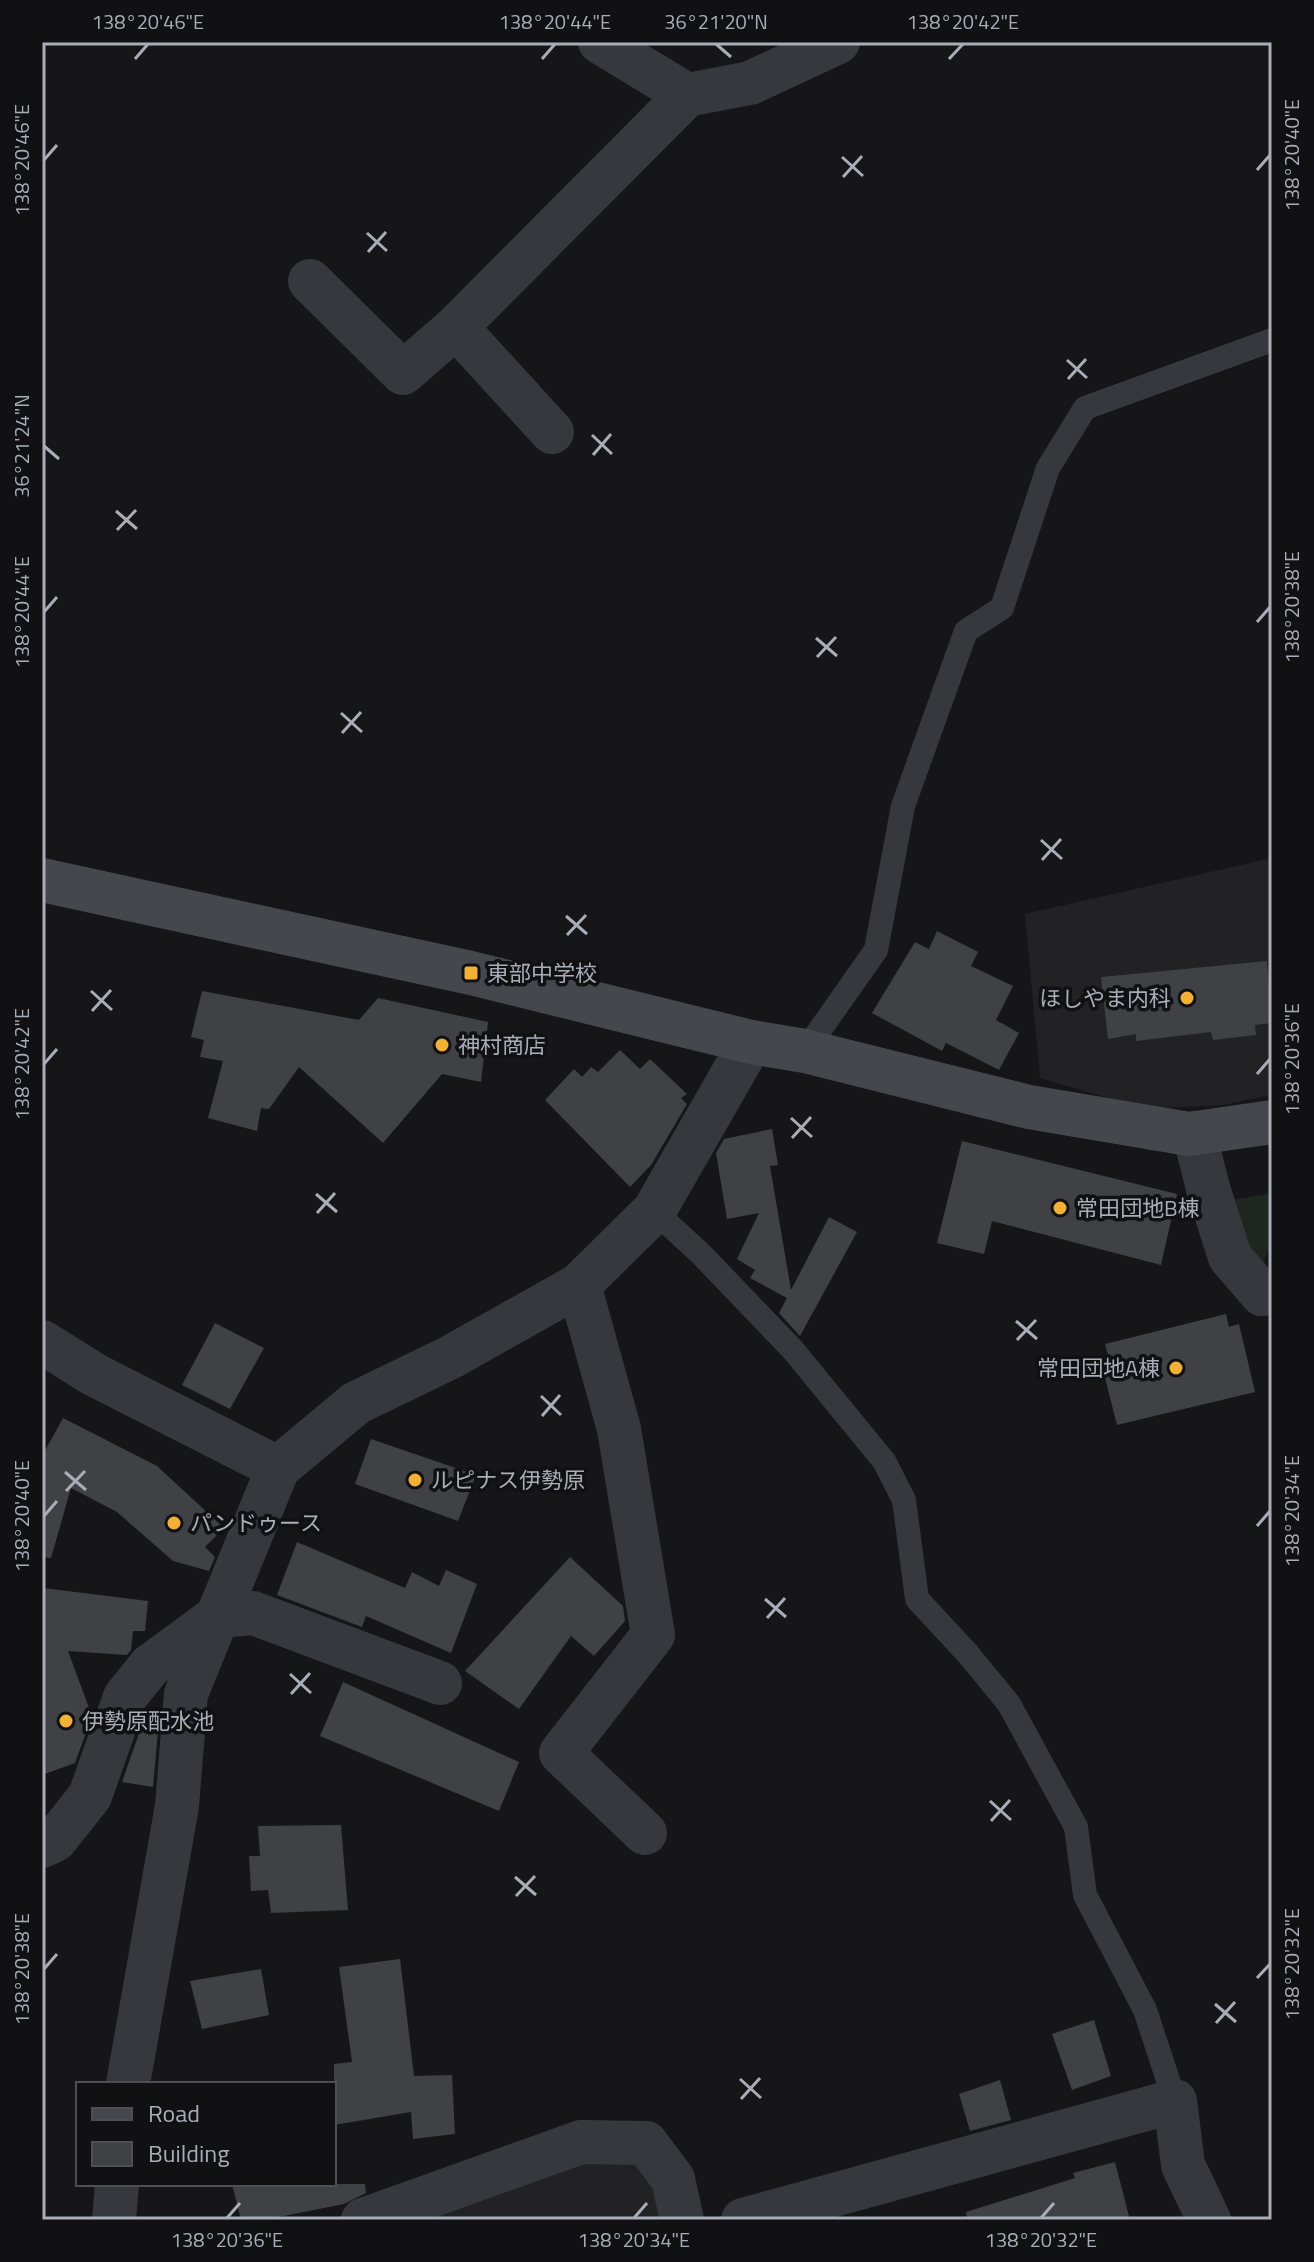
<svg xmlns="http://www.w3.org/2000/svg" width="1314" height="2262" font-family="'Titillium Web','Noto Sans JP',sans-serif">
<style>
.built{fill:#222225}
.green{fill:#1e261f}
.building{fill:#404145}
.lines{fill:none;stroke-linecap:round;stroke-linejoin:round}
.lane{stroke:#37383d;stroke-width:24}
.street{stroke:#37383d;stroke-width:44}
.secondary{stroke:#45474d;stroke-width:44}
.ticks{fill:none;stroke:#a8adb8;stroke-width:3}
.poi-dot{fill:#f2b134;stroke:#111113;stroke-width:3}
.labels{text-anchor:middle;dominant-baseline:central;stroke-width:7;stroke-linejoin:round;paint-order:stroke}
.poi-label{font-size:22px;fill:#a8adb8;stroke:#111113;text-anchor:start}
.neatline{fill:none;stroke:#a8adb8;stroke-width:3}
.ticks-label{font-size:20px;text-anchor:middle;fill:#a8adb8}
</style>
<rect width="100%" height="100%" fill="#161618"/>
<g class="built">
<path d="M1272,858V1095L1222,1105L1145,1109L1040,1078L1025,914Z"/>
<path d="M646,2143L682,2220H363Z"/>
</g>
<path class="green" d="M1272,1193V1238L1261,1271L1242,1253L1231,1200Z"/>
<g class="building">
<path d="M937,931L978,952L971,966L1013,986L996,1020L1019,1033L999,1070L946,1043L942,1051L872,1013L915,942L929,949Z"/>
<path d="M1267,961L1272,1023L1255,1025L1256,1035L1213,1040L1211,1032L1136,1041V1034L1108,1039L1101,977Z"/>
<path d="M202,991L359,1020L378,998L488,1022L481,1082L442,1074L383,1143L299,1067L269,1109L261,1108L257,1131L208,1118L223,1061L200,1057L204,1040L191,1037Z"/>
<path d="M620,1050L640,1069L650,1059L687,1094L681,1098L687,1104L651,1165L630,1187L545,1100L574,1069L582,1077L591,1067L598,1072Z"/>
<path d="M772,1129L778,1165L770,1166L791,1290L829,1217L857,1232L800,1336L779,1313L787,1298L750,1278L755,1270L737,1259L759,1213L727,1219L716,1153L724,1139Z"/>
<path d="M962,1141L1177,1194L1161,1265L992,1221L984,1254L937,1243Z"/>
<path d="M1226,1314L1229,1327L1239,1324L1255,1392L1117,1425L1102,1366L1110,1363L1105,1344Z"/>
<path d="M215,1323L264,1348L230,1409L182,1385Z"/>
<path d="M63,1418L157,1466L224,1528L205,1547L215,1557L209,1571L173,1561L117,1512L71,1488L51,1558L42,1557V1456Z"/>
<path d="M371,1439L476,1475L458,1521L355,1484Z"/>
<path d="M297,1542L405,1588L412,1572L439,1586L446,1570L477,1584L451,1653L366,1616L362,1627L277,1595Z"/>
<path d="M570,1557L623,1606L625,1621L594,1656L571,1636L519,1709L465,1671Z"/>
<path d="M43,1588L148,1601L145,1631H133L131,1650L127,1655L68,1651L92,1716L75,1763L42,1775Z"/>
<path d="M343,1682L519,1762L499,1811L320,1736Z"/>
<path d="M148,1708L160,1709L153,1787L122,1782Z"/>
<path d="M341,1825L348,1910L271,1913L268,1890L251,1891L249,1856H260L258,1826Z"/>
<path d="M400,1959L414,2076L452,2075L455,2134L413,2139L411,2112L334,2125V2064L352,2062L339,1967Z"/>
<path d="M261,1969L269,2015L202,2029L190,1981Z"/>
<path d="M1094,2020L1111,2076L1072,2090L1052,2034Z"/>
<path d="M1000,2080L1011,2120L970,2131L959,2094Z"/>
<path d="M1115,2162L1130,2220H967L966,2212L1075,2178L1073,2173Z"/>
<path d="M232,2184H365L366,2193L344,2204L263,2220H241Z"/>
</g>
<g class="lines">
<g class="lane">
<path d="M805,1051L876,950L903,806L966,631L1002,608L1048,468L1085,408L1272,340"/>
<path d="M654,1211L700,1253L793,1350L884,1461L904,1500L917,1599L968,1654L1009,1704L1076,1827L1085,1895L1145,2010L1175,2101"/>
</g>
<g class="street">
<path d="M600,42L687,95L750,83L838,42"/>
<path d="M310,281L403,373L456,327L687,95"/>
<path d="M456,327L552,432"/>
<path d="M1194,1133L1208,1188L1230,1257L1262,1294L1272,1293"/>
<path d="M579,1285L619,1429L653,1635L561,1753L645,1833"/>
<path d="M42,1342L95,1375L278,1468"/>
<path d="M42,1846L55,1840L90,1796L125,1697L150,1666L218,1616L253,1613L440,1683"/>
<path d="M128,2084L177,1806L186,1694L278,1468L356,1403L451,1357L579,1285L654,1211L751,1042"/>
<path d="M114,2220L117,2184"/>
<path d="M363,2220L581,2142L646,2143L673,2179L682,2220"/>
<path d="M743,2220L1175,2101L1183,2165L1209,2220"/>
</g>
<path class="secondary" d="M42,880L471,973L751,1042L805,1051L1029,1107L1189,1134L1272,1122"/>
</g>
<path class="ticks" d="M716,44L731,57M135,59L148,44M542,59L555,44M949,59L963,44M842,157L863,176M44,160L57,145M1257,170L1270,155M843,177L862,156M367,233L387,251M368,252L386,232M1067,360L1087,378M1068,379L1086,359M592,435L612,454M44,446L59,459M593,455L611,434M116,511L137,529M117,530L136,510M44,612L57,597M1257,622L1270,607M816,638L837,656M817,657L836,637M341,713L362,732M342,733L361,712M1041,840L1062,859M1042,860L1061,839M566,916L587,934M567,935L586,915M91,991L112,1010M92,1011L111,990M44,1064L57,1049M1257,1074L1270,1059M791,1118L812,1137M792,1138L811,1117M316,1194L337,1212M317,1213L335,1193M1016,1321L1037,1339M1017,1340L1036,1320M541,1396L561,1415M542,1416L560,1395M65,1472L86,1490M66,1491L85,1471M44,1516L57,1501M1257,1526L1270,1511M765,1599L786,1617M767,1618L785,1598M290,1674L311,1693M291,1694L310,1673M990,1801L1011,1820M991,1821L1010,1800M515,1877L536,1895M516,1896L535,1876M44,1969L57,1954M1257,1978L1270,1964M1215,2004L1236,2022M1216,2023L1235,2002M740,2079L761,2098M741,2099L760,2078M227,2218L240,2203M634,2218L647,2203M1041,2218L1054,2203"/>
<g class="poi-dot">
<rect x="463" y="965" width="16" height="16" rx="4"/>
<circle cx="1187" cy="998" r="8"/>
<circle cx="442" cy="1045" r="8"/>
<circle cx="1060" cy="1208" r="8"/>
<circle cx="1176" cy="1368" r="8"/>
<circle cx="415" cy="1480" r="8"/>
<circle cx="174" cy="1523" r="8"/>
<circle cx="66" cy="1721" r="8"/>
</g>
<g class="labels">
<g class="poi-label">
<text x="487" y="973">東部中学校</text>
<text x="1171" y="998" text-anchor="end">ほしやま内科</text>
<text x="458" y="1045">神村商店</text>
<text x="1076" y="1208">常田団地B棟</text>
<text x="1160" y="1368" text-anchor="end">常田団地A棟</text>
<text x="431" y="1480">ルピナス伊勢原</text>
<text x="190" y="1523">パンドゥース</text>
<text x="82" y="1721">伊勢原配水池</text>
</g>
</g>
<rect width="1314" height="2262" fill="none" stroke="#111113" stroke-width="88"/>
<rect x="76" y="2082" width="260" height="104" fill="#111113" stroke="#4d4f55" stroke-width="2"/>
<rect x="92" y="2108" width="40" height="12" fill="#45474d" stroke="#4d4f55" stroke-width="2"/>
<text x="148" y="2122" font-size="24" fill="#a8adb8">Road</text>
<rect x="92" y="2142" width="40" height="24" fill="#404145" stroke="#4d4f55" stroke-width="2"/>
<text x="148" y="2162" font-size="24" fill="#a8adb8">Building</text>
<rect x="44" y="44" width="1226" height="2174" class="neatline"/>
<g class="ticks-label">
<text x="148" y="29">138°20'46"E</text>
<text x="555" y="29">138°20'44"E</text>
<text x="716" y="29">36°21'20"N</text>
<text x="963" y="29">138°20'42"E</text>
<text transform="translate(1292 155) rotate(-90)" y="7">138°20'40"E</text>
<text transform="translate(22 160) rotate(-90)" y="7">138°20'46"E</text>
<text transform="translate(22 446) rotate(-90)" y="7">36°21'24"N</text>
<text transform="translate(1292 607) rotate(-90)" y="7">138°20'38"E</text>
<text transform="translate(22 612) rotate(-90)" y="7">138°20'44"E</text>
<text transform="translate(1292 1059) rotate(-90)" y="7">138°20'36"E</text>
<text transform="translate(22 1064) rotate(-90)" y="7">138°20'42"E</text>
<text transform="translate(1292 1511) rotate(-90)" y="7">138°20'34"E</text>
<text transform="translate(22 1516) rotate(-90)" y="7">138°20'40"E</text>
<text transform="translate(1292 1964) rotate(-90)" y="7">138°20'32"E</text>
<text transform="translate(22 1969) rotate(-90)" y="7">138°20'38"E</text>
<text x="227" y="2247">138°20'36"E</text>
<text x="634" y="2247">138°20'34"E</text>
<text x="1041" y="2247">138°20'32"E</text>
</g>
</svg>
